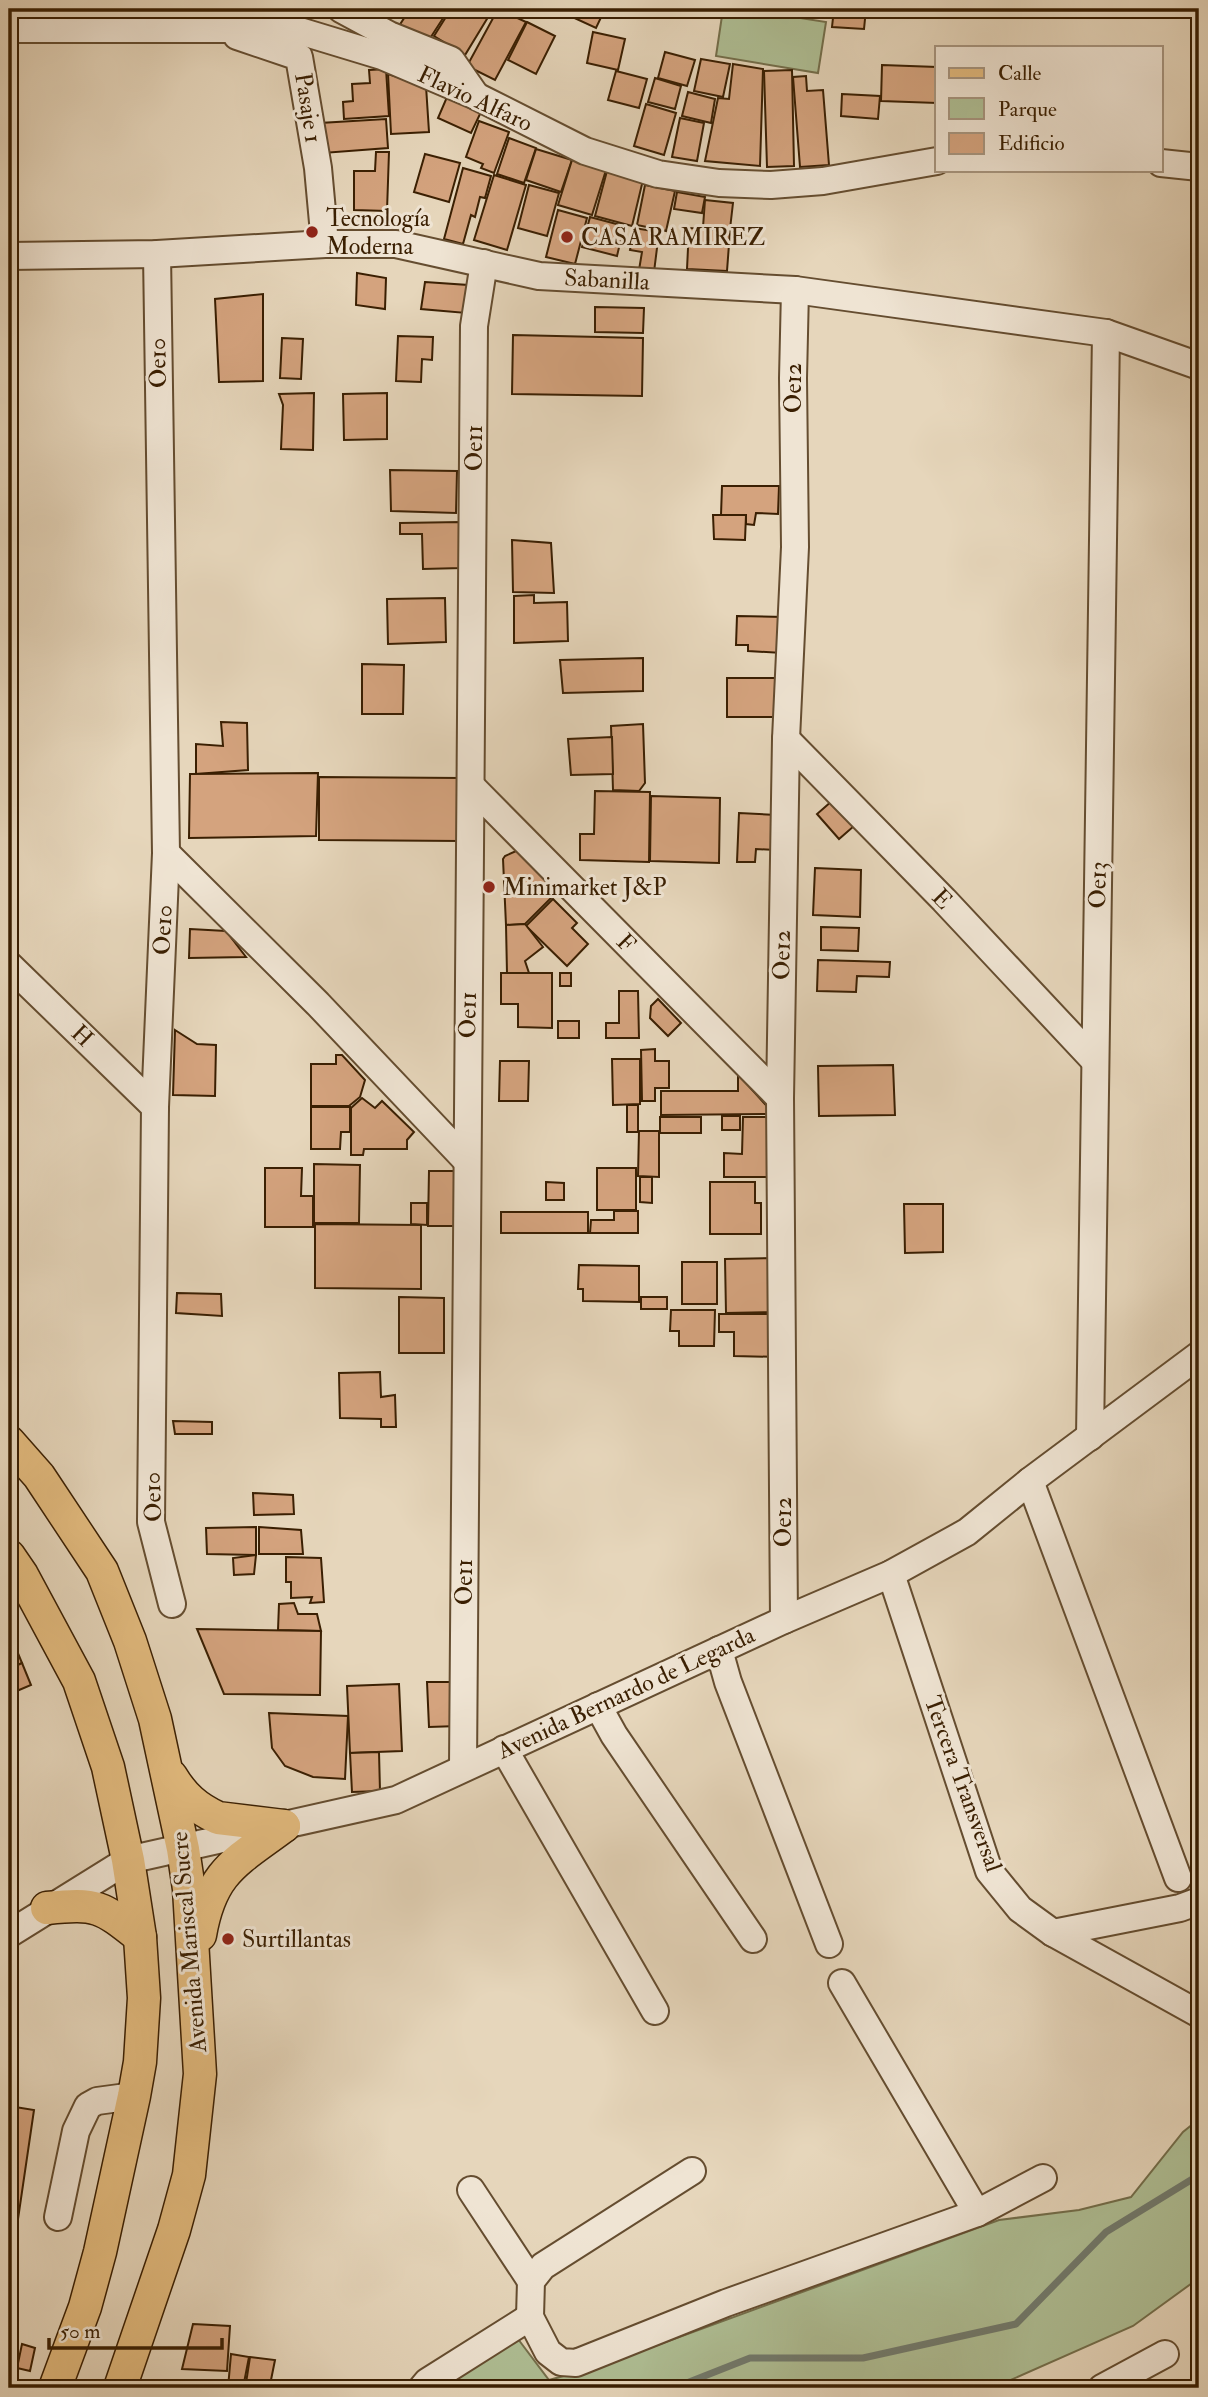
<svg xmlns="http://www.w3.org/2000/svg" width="1208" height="2397" font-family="'IM FELL Double Pica',serif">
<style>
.green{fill:#afbf95;stroke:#746f4c;stroke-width:2}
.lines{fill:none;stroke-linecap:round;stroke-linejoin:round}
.stream{stroke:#727b6e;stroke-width:7}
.building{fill:#d4a37e;stroke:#3a1f02;stroke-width:2}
.minor-casing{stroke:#654d30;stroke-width:30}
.major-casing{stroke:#3a1f02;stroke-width:35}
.minor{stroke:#efe4d3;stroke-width:26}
.major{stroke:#e3bb7e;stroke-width:32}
.poi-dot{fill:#8f2418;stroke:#efe4d3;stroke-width:2.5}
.labels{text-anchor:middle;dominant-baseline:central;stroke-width:6;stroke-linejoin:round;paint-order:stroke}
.street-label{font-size:24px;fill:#3a1f02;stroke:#efe4d3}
.poi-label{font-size:24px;fill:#3a1f02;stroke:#efe4d3;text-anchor:start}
</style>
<rect width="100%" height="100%" fill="#e6d6bb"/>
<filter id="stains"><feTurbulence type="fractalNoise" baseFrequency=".00286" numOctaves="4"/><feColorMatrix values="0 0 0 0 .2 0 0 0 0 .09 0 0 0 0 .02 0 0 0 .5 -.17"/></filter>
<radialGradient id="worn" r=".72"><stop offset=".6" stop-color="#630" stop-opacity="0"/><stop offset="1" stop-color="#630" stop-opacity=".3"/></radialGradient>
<g class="green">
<path d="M723,9H742L826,22L818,73L716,56Z"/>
<path d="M1199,2119V2278L1133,2326L997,2386L983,2388H439L518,2339L549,2380L603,2365L999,2220L1079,2210L1131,2197L1183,2132Z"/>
</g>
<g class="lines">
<path class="stream" d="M674,2388L750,2358H863L1016,2324L1106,2232L1199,2175"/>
</g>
<g class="building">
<path d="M410,9H449L427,43L399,26Z"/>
<path d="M451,9H493L465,55L434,36Z"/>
<path d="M498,9L526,22L495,80L467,66Z"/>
<path d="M555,9H605L596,28Z"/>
<path d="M834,9H866L864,29L832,27Z"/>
<path d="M527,22L555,36L536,74L508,60Z"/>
<path d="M593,32L625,39L618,70L587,63Z"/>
<path d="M665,52L695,60L687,86L658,78Z"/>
<path d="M701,59L730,64L723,97L694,91Z"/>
<path d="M733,64L763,69L760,166L705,161L718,98L729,99Z"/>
<path d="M882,65L937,67V103L881,101Z"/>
<path d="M386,69L389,116L344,119L343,102L353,101L352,84L370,83L369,70Z"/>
<path d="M792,70L794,166L767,167L764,71Z"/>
<path d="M616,71L647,79L639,108L608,100Z"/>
<path d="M388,74L426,86L429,132L391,134Z"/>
<path d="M806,76L807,91L823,90L829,165L800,167L793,77Z"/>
<path d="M655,78L681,86L675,109L648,102Z"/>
<path d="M688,92L715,99L711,123L682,116Z"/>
<path d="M842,94L880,96L878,119L841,116Z"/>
<path d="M447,97L481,112L471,133L438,118Z"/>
<path d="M646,104L676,113L664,155L634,146Z"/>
<path d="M680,118L704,123L697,161L672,157Z"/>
<path d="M386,119L388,148L323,153L320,123Z"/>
<path d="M479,121L509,132L494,173L481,168L483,164L466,157Z"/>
<path d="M509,138L536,148L524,183L497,174Z"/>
<path d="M536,149L572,160L561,192L526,180Z"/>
<path d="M376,152H389L387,211L354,210V171H375Z"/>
<path d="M425,154L460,163L449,202L414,192Z"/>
<path d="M572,160L606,170L592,215L558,205Z"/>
<path d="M463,168L491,176L485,198L480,197L475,217L471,215L463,244L444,239Z"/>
<path d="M607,171L643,180L632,226L595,216Z"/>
<path d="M494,175L526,185L507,250L474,240Z"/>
<path d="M529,185L559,193L547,236L518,228Z"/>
<path d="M645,185L675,191L666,231L637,225Z"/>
<path d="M677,192L705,197L702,213L674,209Z"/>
<path d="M705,200L733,203L730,229L703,227Z"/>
<path d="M558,210L587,218L575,264L546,257Z"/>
<path d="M590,217L624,226L617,256L582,247Z"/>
<path d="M634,228L659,232L654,272L639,270L642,252L630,250Z"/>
<path d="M689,228L730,231L727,271L687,269Z"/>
<path d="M357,273L386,278L385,309L356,305Z"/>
<path d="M425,282L468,285L466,313L421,309Z"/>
<path d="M263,294V381L219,382L215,299Z"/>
<path d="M595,307L644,308L643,333L595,332Z"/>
<path d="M513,335L643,338L642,396L512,394Z"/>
<path d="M398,336L433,337L432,360L422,359L421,382L396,381Z"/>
<path d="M282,338L303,339L301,379L280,378Z"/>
<path d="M314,393L313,450L281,449L283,405L279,394Z"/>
<path d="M387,393V439L344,440L343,394Z"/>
<path d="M390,470L457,471L456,513L391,511Z"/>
<path d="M722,486H779L778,514L756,513L754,525L746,524V515H721Z"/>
<path d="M713,515H746L745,540L714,539Z"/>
<path d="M461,522L462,568L423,569L422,534H400V523Z"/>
<path d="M512,540L551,543L554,593L513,592Z"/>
<path d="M534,595V603L567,602L568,641L514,643V596Z"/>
<path d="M445,598L446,642L388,644L387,599Z"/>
<path d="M737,616L784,617L782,653L748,651V645H736Z"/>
<path d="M643,658V691L563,693L560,660Z"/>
<path d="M362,664L404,665L403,714H362Z"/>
<path d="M727,678H777L778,717H727Z"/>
<path d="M221,722L247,723L248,770L196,774V744L223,746Z"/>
<path d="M643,724L645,783L639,791L613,790L611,726Z"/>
<path d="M612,737L613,774L571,775L568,739Z"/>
<path d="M318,773L316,836L189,838L190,774Z"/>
<path d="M319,777L462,778L461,841L319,840Z"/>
<path d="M595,791L650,792L649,862L580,860V834H594Z"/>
<path d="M651,796L720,798L719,863L650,861Z"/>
<path d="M832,801L854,826L839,839L817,814Z"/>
<path d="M739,813L776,815L775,850L756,849L755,862H737Z"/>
<path d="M516,851L522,853L559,890L525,924L506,925L503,859L505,856Z"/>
<path d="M815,868L861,870L860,917L813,915Z"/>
<path d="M553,899L577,923L572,928L588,944L567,966L526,926Z"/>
<path d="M525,924L543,947L525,961L529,973H507L506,925Z"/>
<path d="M821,927L859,928L858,951L821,950Z"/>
<path d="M190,929L226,931L246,957L189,958Z"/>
<path d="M818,960L890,962L889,977L857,976L856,992L817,991Z"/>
<path d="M501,973H552V1028L518,1027V1004H501Z"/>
<rect x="560" y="973" width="11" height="13"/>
<path d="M619,991H638L639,1038H606V1023H619Z"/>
<path d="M658,999L681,1023L668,1036L650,1018L651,1006Z"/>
<rect x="558" y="1021" width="21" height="17"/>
<path d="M175,1030L197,1044L216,1045L215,1096L173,1095Z"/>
<path d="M655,1049V1061H669V1088H655V1101H642L641,1050Z"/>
<path d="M336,1055H342L365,1080L360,1097L349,1106H311V1064H336Z"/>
<path d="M612,1059H640V1104L613,1105Z"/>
<path d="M500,1061H529L528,1101H499Z"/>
<path d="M893,1065L895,1115L819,1116L818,1066Z"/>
<path d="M738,1074L774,1114L661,1115V1091H738Z"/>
<path d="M362,1098L375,1108L382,1101L414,1132L407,1140V1149H364L363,1155H351V1108Z"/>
<rect x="627" y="1105" width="11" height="27"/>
<path d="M311,1107H350V1132H341L340,1149H311Z"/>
<rect x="722" y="1116" width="18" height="14"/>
<rect x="660" y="1117" width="41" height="16"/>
<path d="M743,1117H773V1177H724V1153L742,1154Z"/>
<path d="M639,1131H659V1177L638,1176Z"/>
<path d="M314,1164L360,1165L359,1223H314Z"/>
<path d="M265,1168H302L301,1196H313V1227H265Z"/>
<rect x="597" y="1168" width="39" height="42"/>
<path d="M429,1171H455V1226H428Z"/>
<path d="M640,1177H652V1203L640,1202Z"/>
<path d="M546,1182L564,1183V1200H546Z"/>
<path d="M710,1182H755V1203H761V1234H710Z"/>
<path d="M411,1203H427V1225L411,1224Z"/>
<path d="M904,1204H943V1252L905,1253Z"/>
<path d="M614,1211H638V1233H590L591,1220H614Z"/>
<rect x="501" y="1212" width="87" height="21"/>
<path d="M315,1224L421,1225V1289L315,1288Z"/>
<path d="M775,1258L776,1312L726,1313L725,1259Z"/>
<rect x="682" y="1262" width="35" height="42"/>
<path d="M579,1265L639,1266V1302L583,1301V1289H578Z"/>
<path d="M177,1293L221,1294L222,1316L176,1313Z"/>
<path d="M399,1297L444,1298V1353H399Z"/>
<rect x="641" y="1297" width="26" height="12"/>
<path d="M671,1310H715L714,1346H679V1331H670Z"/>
<path d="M719,1314H780L779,1357L734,1356V1332H719Z"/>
<path d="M380,1372L381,1397L395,1395L396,1427H381V1419L340,1418L339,1373Z"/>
<path d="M173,1421L212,1422V1434H175Z"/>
<path d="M253,1493L293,1495L294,1514L254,1515Z"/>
<path d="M256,1527V1555L207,1554L206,1528Z"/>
<path d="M259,1527L301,1530L303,1554H259Z"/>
<path d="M256,1555L254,1574L234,1575L233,1558Z"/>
<path d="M286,1557L321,1558L324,1602L310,1603L312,1597L291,1598V1582H286Z"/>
<path d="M294,1603L298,1614H317L321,1631L278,1630L279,1604Z"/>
<path d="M197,1629L321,1631L320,1695L224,1694Z"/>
<path d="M15,1646L22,1663L9,1669V1648Z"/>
<path d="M22,1663L31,1685L12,1693L9,1691V1669Z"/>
<path d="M427,1682H460L458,1726L429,1727Z"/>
<path d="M399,1684L402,1751L350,1753L347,1686Z"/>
<path d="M269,1713L348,1716L345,1779L313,1777L285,1766L272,1748Z"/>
<path d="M379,1752L380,1791L352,1792L350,1753Z"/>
<path d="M9,2106L34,2110L17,2226L9,2225Z"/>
<path d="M193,2324L230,2326L227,2371L182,2369Z"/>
<path d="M22,2344L35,2348L30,2371L17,2368Z"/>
<path d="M231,2354L249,2357L243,2388H228Z"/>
<path d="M250,2357L275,2360L270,2385L246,2383Z"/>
</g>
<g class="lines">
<g class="minor-casing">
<g id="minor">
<path d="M341,9L389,35L451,60L476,96"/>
<path d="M9,29H293L382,56L476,96L585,151L658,174L719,183L771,185L823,181L937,161"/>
<path d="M237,36L299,57L318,168L325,244"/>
<path d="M1161,163L1199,167"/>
<path d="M157,254L166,853L155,1107L151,1522L172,1604"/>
<path d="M9,256L157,254L325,244H396L539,276L795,290L1106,333L1199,366"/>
<path d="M786,739L944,900L1095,1061"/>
<path d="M472,787L780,1098"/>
<path d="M166,853L318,1004L466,1160"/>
<path d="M9,965L155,1107"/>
<path d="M1090,1437L1106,333"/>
<path d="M1030,1481L1178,1878"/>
<path d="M891,1574L989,1871L1020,1909L1053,1933L1199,2014"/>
<path d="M784,1620L780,1098L786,739L795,547L793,378L795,290"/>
<path d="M719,1650L728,1682L829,1944"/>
<path d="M598,1706L614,1735L753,1939"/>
<path d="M504,1749L655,2011"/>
<path d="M463,1767C466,1287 472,807 474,326L484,263"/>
<path d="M1053,1933L1180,1908L1199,1901"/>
<path d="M9,1934L128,1860L396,1800L784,1620L891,1574L967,1532L1030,1481L1199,1355"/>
<path d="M842,1983L977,2213"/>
<path d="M692,2171L543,2266L531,2281L530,2317L548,2352L561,2362L576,2363L726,2303L977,2213L1043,2178"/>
<path d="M471,2190L531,2281"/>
<path d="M58,2217L76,2131L88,2106L97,2101L134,2096"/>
<path d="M422,2388L427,2382L530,2317"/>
<path d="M1102,2388L1165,2354"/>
</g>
</g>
<g class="major-casing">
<g id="major">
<path d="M9,1442L39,1476L102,1571L130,1641L155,1719L183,1849L189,1889L200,2074L189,2175L174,2230L120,2388"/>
<path d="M9,1556L22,1575L79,1681L108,1767L128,1860L140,1937L144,1998L140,2062L134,2096L100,2252L85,2307L55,2388"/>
<path d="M171,1776C183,1796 196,1808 218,1818L284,1826"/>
<path d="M47,1908C97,1903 101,1906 140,1937"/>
<path d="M200,1935C211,1871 236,1862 284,1826"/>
</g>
</g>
<use href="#minor" class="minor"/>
<use href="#major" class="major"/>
</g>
<g class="poi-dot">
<circle cx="312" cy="232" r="7"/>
<circle cx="567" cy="237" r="7"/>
<circle cx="489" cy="887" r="7"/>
<circle cx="228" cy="1939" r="7"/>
</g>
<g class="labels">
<g class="street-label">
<text transform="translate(475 99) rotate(25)">Flavio Alfaro</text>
<text transform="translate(308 108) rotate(81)">Pasaje 1</text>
<text transform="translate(607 280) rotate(3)">Sabanilla</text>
<text transform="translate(158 363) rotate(-91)">Oe10</text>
<text transform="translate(793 388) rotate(-90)">Oe12</text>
<text transform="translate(474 448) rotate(-90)">Oe11</text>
<text transform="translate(1098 885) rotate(-89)">Oe13</text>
<text transform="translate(942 899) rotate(46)">E</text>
<text transform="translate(163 930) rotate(-87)">Oe10</text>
<text transform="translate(626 943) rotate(45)">F</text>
<text transform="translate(782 955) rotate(-89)">Oe12</text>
<text transform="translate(468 1015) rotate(-89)">Oe11</text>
<text transform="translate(82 1036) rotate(44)">H</text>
<text transform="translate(153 1497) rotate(-92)">Oe10</text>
<text transform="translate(783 1522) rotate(-90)">Oe12</text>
<text transform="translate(464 1582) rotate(-90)">Oe11</text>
<text transform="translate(626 1693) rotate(-25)">Avenida Bernardo de Legarda</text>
<text transform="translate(963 1784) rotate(70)">Tercera Transversal</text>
<text transform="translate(189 1942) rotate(-95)">Avenida Mariscal Sucre</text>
</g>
<g class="poi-label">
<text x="326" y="218">Tecnología<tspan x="326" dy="28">Moderna</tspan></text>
<text x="581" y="237">CASA RAMIREZ</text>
<text x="503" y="887">Minimarket J&amp;P</text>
<text x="242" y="1939">Surtillantas</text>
</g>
</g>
<rect width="1208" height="2397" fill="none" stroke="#e6d6bb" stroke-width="35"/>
<rect x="10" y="10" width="1187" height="2376" fill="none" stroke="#3a1f02" stroke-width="3.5"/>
<rect x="18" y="18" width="1173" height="2362" fill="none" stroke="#3a1f02" stroke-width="2"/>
<rect x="935" y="46" width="228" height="126" fill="#efe4d3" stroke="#a7957f" stroke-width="2"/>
<rect x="949" y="68" width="35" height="10" fill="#e3bb7e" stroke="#a7957f" stroke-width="2"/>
<text x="998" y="80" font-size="21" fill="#3a1f02">Calle</text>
<rect x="949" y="98" width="35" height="21" fill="#afbf95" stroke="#a7957f" stroke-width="2"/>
<text x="998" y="116" font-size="21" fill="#3a1f02">Parque</text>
<rect x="949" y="133" width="35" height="21" fill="#d4a37e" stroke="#a7957f" stroke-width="2"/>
<text x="998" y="150" font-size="21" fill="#3a1f02">Edificio</text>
<path d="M49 2338v10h173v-10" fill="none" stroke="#3a1f02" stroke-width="3.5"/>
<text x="60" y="2338" font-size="21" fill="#3a1f02" stroke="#efe4d3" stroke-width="5" paint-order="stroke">50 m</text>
<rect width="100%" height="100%" filter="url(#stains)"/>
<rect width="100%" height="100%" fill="url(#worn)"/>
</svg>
